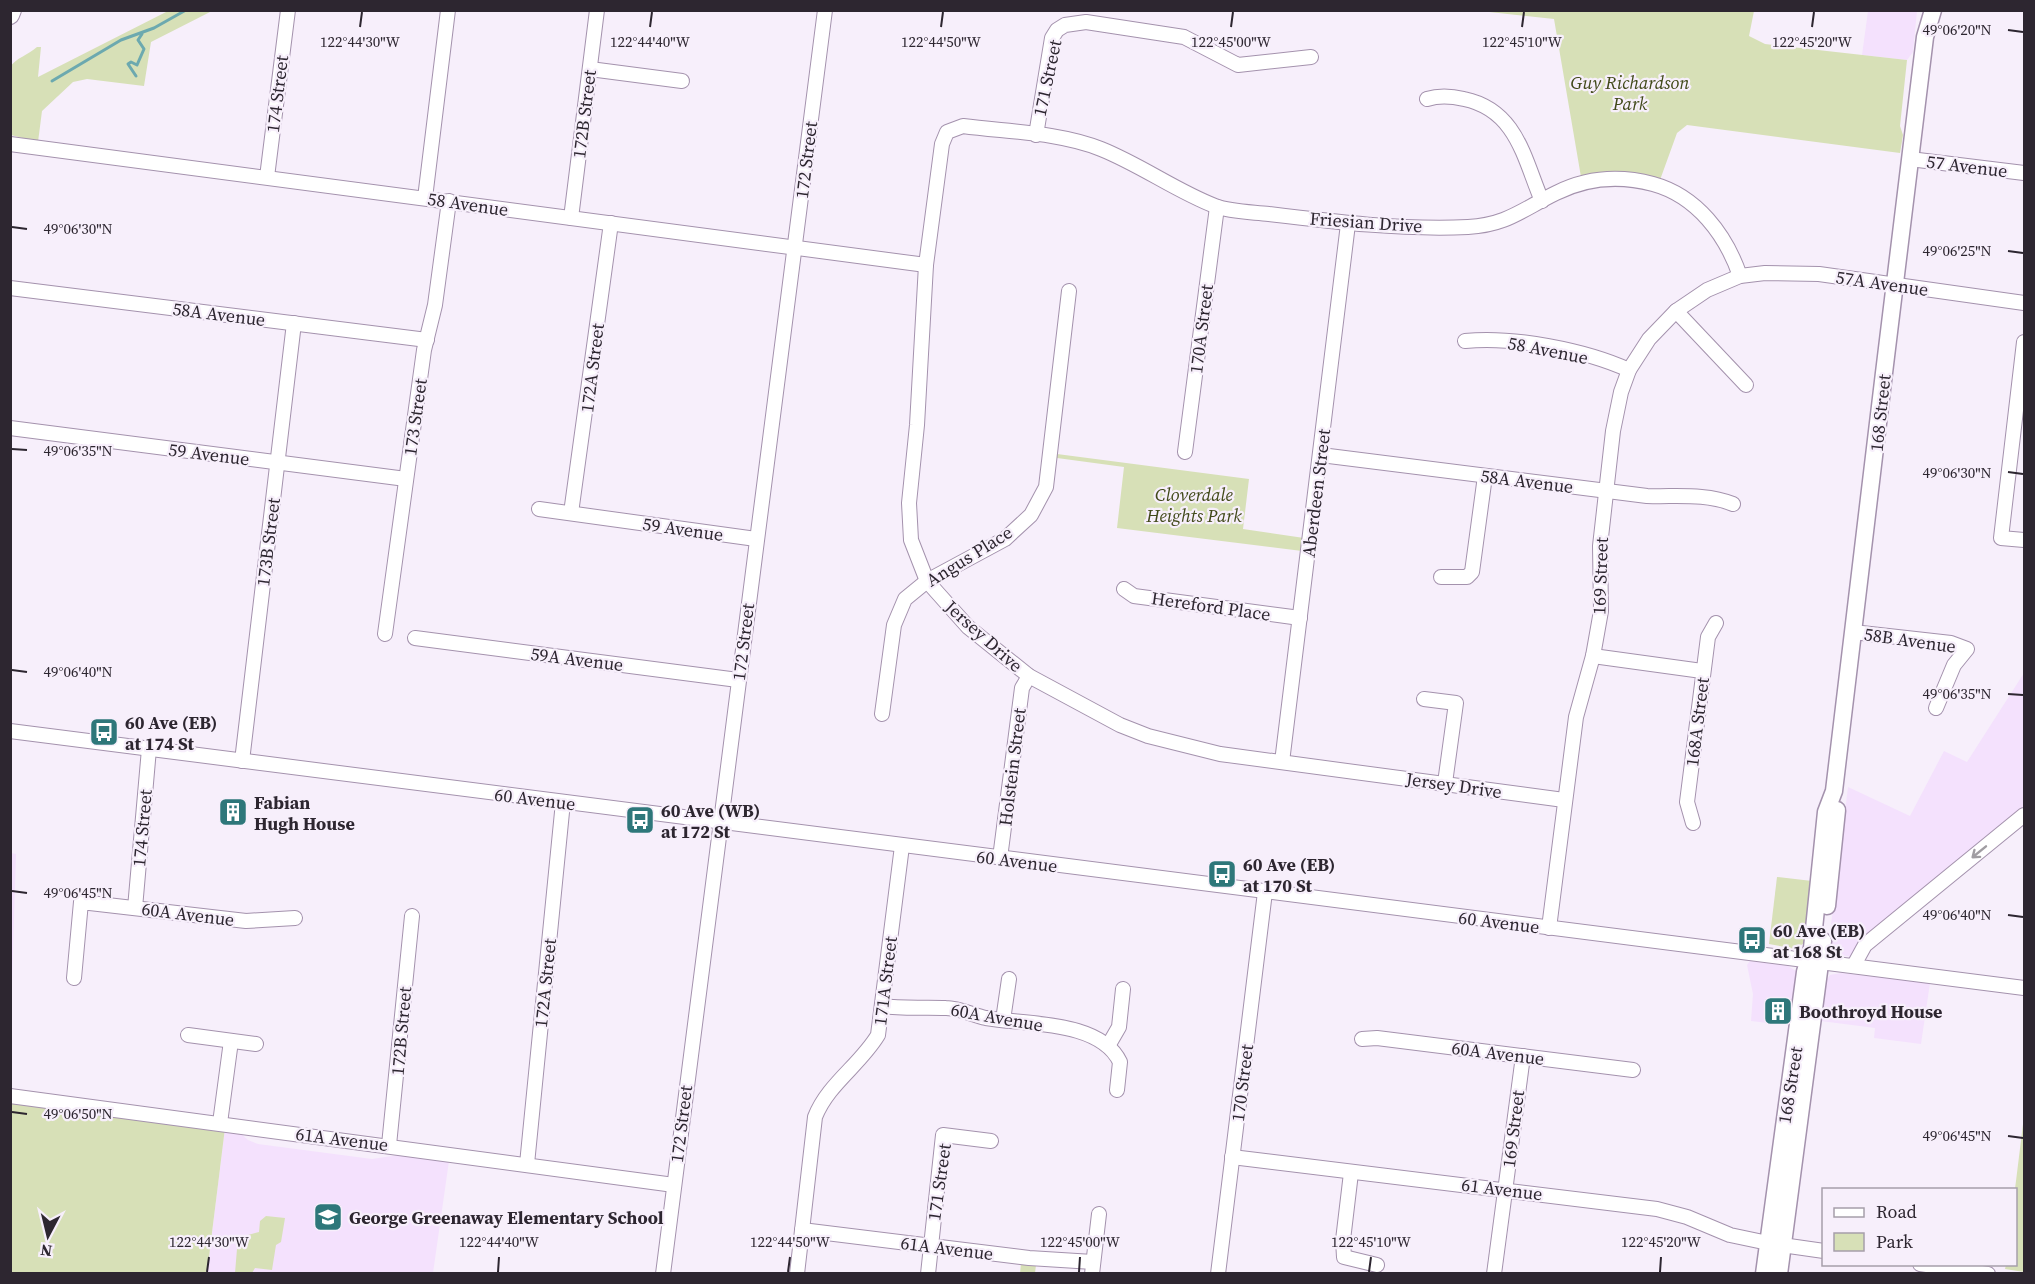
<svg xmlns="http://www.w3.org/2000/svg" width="2035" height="1284" font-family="'Source Serif 4',serif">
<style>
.built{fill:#f4e1fd}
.green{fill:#d7e0b7}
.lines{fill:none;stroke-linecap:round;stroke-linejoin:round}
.stream{stroke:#6ca9af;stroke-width:3}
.minor-casing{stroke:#a492ad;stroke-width:16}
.major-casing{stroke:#a492ad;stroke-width:19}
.highway-casing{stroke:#a492ad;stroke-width:20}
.minor{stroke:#fff;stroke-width:14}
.major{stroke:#fff;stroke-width:16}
.highway{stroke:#fff;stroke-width:18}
.oneway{stroke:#a09da2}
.ticks{fill:none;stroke:#2d2630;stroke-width:2}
.labels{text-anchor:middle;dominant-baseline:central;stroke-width:4.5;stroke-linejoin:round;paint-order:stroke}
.street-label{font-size:18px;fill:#2d2630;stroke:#f7effb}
.park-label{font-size:18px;font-style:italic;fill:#414919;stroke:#f7effb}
.poi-label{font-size:18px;font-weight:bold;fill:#2d2630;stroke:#f7effb;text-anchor:start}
.ticks-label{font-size:15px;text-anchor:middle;fill:#2d2630;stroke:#f7effb;stroke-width:4.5;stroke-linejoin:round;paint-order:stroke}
</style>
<rect width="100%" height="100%" fill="#f7effb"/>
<g class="built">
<path d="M1868,11H1917L1913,52L1907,60L1862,55Z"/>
<path d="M2024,673V807L1975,847L1852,957L1835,954L1829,941L1848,787L1910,816L1944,751L1967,762Z"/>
<path d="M11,853L16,854L11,1014L10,853Z"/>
<path d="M1750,961L1788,966L1796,971L1793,1026L1751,1021L1753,994L1747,965Z"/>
<path d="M1841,973L1930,983L1921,1044L1874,1038L1875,1028L1821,1021L1826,981L1830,975Z"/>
<path d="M225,1128L238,1131L248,1140L258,1144L372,1159L399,1155L449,1161L433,1273L207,1274Z"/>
</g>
<g class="green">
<path d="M168,11H212L151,42L144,86L87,79L73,82L42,111L38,142L11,135L10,67C16,58 28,55 37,47H41L38,77Z"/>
<path d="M1480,11H1754L1749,36L1765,44L1907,60L1900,126L1903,135L1900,153L1687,125L1677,133L1660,180L1581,177L1554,19Z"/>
<path d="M1057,454L1249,479L1243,529L1304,538L1302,551L1117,528L1124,467L1057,458Z"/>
<path d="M1777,877L1812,881L1805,942L1796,949L1769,944Z"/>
<path d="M11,1102L225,1128L207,1273L11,1274Z"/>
<path d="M2024,1116V1272L2005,1269L2006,1265L2016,1264L2015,1189Z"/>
<path d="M266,1216L285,1218L281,1242L276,1245L272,1270L255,1268L252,1273H235L237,1249L247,1243L248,1235L259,1232L260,1221Z"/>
<path d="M1021,1263L1036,1265L1035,1273L1020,1274Z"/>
</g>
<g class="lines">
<g class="stream">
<path d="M136,76L128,64L131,62L137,65L144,49L138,40L142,34"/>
<path d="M52,81L121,40L154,28L186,10"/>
</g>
<g class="minor-casing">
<g id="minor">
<path d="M590,69L682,81"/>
<path d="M1427,99C1440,95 1451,96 1464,99C1517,110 1524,159 1542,201"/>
<path d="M1036,135L1052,38L1057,30L1065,25L1086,22L1184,37L1238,65L1311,57"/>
<path d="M10,144L926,265"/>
<path d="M1910,159L2024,173"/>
<path d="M267,177L288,10"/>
<path d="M425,198L448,10"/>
<path d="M571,218L597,10"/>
<path d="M10,288L427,340"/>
<path d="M1676,311L1746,385"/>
<path d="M1465,341C1513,336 1585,350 1629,370"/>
<path d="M2024,342L2001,538L2024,540"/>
<path d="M10,428L406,479"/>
<path d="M1185,452L1217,207"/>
<path d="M1321,455L1647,496C1677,497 1705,493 1733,504"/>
<path d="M539,509L756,539"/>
<path d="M571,513L611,223"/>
<path d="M1441,577H1467L1472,572L1485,476"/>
<path d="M1124,589L1134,596L1300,618"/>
<path d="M1853,632L1951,643L1967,649L1954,665L1936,708"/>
<path d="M385,634L424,350L435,305L449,201"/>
<path d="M415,638L738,680"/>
<path d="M1593,656L1702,671"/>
<path d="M1424,699L1456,703L1445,783"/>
<path d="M882,714L894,625L905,599L927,581L1005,539L1031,515L1046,487L1069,291"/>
<path d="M10,731L2024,988"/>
<path d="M242,761L294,323"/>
<path d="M1282,762L1348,224"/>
<path d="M1564,800L1220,754L1148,736L1120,725L1029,676L968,627L927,581L911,540L909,503L917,425L926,265L942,144L947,132L963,126C1007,132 1059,132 1101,149C1141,165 1176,191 1215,206C1231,212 1252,212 1269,214C1335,222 1402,230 1468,227C1507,225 1523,209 1556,193C1588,177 1619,175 1653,184C1697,196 1726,235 1740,276"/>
<path d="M1693,823L1687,802L1708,637L1716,623"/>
<path d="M1000,858L1022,688L1029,676"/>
<path d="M135,908L149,749"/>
<path d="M1549,928L1576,717L1593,656L1601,611L1600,546L1613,431L1621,392L1629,370L1649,339L1676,311L1707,290L1740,276L1765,273L1819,274L2024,303"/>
<path d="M1854,965L1865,945L2024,815"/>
<path d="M74,978L81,902L246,921L295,918"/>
<path d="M882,1006C904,1009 924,1007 946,1008C959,1008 973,1015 986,1018C1026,1025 1100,1020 1120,1062L1117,1090"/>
<path d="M1003,1020L1009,979"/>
<path d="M188,1035L256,1044"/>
<path d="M1362,1039L1377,1038L1633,1070"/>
<path d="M1108,1046L1119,1027L1123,989"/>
<path d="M10,1096L674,1185"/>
<path d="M220,1123L231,1041"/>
<path d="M389,1145L412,916"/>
<path d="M1232,1157L1657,1209L1687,1217L1730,1235L1768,1243"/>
<path d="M527,1164L563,802"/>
<path d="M1351,1173L1343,1240L1344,1257L1377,1265"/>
<path d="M802,1230L1029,1258L1093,1262"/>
<path d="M1782,1245L1824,1251"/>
<path d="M1920,1264L1988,1274"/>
<path d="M663,1274L825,10"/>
<path d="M797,1274L815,1117C828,1084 860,1065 878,1035L902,846"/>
<path d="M928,1274L943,1135L991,1141"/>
<path d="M1092,1274L1099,1214"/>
<path d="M1218,1274L1265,892"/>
<path d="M1494,1274L1523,1056"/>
</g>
</g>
<g class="major-casing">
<g id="major">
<path d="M1827,906L1837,810"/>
<path d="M1764,1274L1805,972L1812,948L1826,812L1834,791C1865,540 1893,288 1925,37L1933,10"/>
<path d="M1779,1274L1823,941"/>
</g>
</g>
<g class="highway-casing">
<path id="highway" d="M10,15L12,10"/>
</g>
<use href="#minor" class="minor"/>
<use href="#major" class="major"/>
<use href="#highway" class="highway"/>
</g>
<defs><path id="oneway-shaft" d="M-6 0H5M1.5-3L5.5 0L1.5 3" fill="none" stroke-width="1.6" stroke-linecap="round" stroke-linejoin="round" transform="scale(1.5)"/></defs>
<use class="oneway" href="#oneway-shaft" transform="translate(1979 852) rotate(141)"/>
<path class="ticks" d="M360,27L362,12M650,27L652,12M941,27L943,12M1231,27L1233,12M1522,27L1524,12M1812,27L1814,12M2008,30L2023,32M12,227L27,229M2008,251L2023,253M12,449L27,450M2008,472L2023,474M12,670L27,672M2008,694L2023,695M12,891L27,893M2008,915L2023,917M12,1112L27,1114M2008,1136L2023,1138M207,1272L209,1257M498,1272L499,1257M788,1272L790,1257M1079,1272L1080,1257M1369,1272L1371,1257M1660,1272L1661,1257"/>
<defs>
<g id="bus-square" transform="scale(1.5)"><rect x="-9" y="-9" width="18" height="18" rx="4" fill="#2e777a" stroke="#f7effb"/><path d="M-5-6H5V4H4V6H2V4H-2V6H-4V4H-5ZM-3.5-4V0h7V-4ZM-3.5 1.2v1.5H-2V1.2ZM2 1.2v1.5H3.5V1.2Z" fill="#fff"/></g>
<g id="building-square" transform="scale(1.5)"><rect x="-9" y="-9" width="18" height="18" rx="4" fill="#2e777a" stroke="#f7effb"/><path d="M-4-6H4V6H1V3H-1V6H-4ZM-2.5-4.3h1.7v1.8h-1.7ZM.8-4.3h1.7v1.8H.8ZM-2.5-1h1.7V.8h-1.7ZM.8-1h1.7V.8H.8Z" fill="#fff"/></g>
<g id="school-square" transform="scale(1.5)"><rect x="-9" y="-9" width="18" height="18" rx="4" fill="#2e777a" stroke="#f7effb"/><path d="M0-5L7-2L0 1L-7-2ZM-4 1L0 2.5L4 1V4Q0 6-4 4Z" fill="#fff"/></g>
</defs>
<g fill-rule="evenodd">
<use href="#bus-square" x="104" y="732"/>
<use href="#building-square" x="233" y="812"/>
<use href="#bus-square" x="640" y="820"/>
<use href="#bus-square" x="1222" y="874"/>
<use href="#bus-square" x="1752" y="940"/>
<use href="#building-square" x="1778" y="1011"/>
<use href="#school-square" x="328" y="1217"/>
</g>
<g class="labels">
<g class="street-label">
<text transform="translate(1047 78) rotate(-78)">171 Street</text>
<text transform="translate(277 94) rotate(-83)">174 Street</text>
<text transform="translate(584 114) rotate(-83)">172B Street</text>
<text transform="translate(806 160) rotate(-83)">172 Street</text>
<text transform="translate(1967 166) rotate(7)">57 Avenue</text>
<text transform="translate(468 204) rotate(8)">58 Avenue</text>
<text transform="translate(1366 222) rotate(4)">Friesian Drive</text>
<text transform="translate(1882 283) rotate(8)">57A Avenue</text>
<text transform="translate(219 314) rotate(7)">58A Avenue</text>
<text transform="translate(1201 329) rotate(-83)">170A Street</text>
<text transform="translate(1548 350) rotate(11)">58 Avenue</text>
<text transform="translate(592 368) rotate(-83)">172A Street</text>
<text transform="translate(1880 413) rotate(-84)">168 Street</text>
<text transform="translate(415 417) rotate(-82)">173 Street</text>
<text transform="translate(209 454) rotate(7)">59 Avenue</text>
<text transform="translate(1527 481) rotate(7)">58A Avenue</text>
<text transform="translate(1316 493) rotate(-83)">Aberdeen Street</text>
<text transform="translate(683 529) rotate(8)">59 Avenue</text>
<text transform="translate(268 542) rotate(-83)">173B Street</text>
<text transform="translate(969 556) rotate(-32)">Angus Place</text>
<text transform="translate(1600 576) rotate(-88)">169 Street</text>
<text transform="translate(1211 606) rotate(8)">Hereford Place</text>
<text transform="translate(984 636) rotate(42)">Jersey Drive</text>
<text transform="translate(1910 640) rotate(8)">58B Avenue</text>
<text transform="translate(743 642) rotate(-83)">172 Street</text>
<text transform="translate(577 659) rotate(7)">59A Avenue</text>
<text transform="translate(1697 722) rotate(-83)">168A Street</text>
<text transform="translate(1012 767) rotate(-83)">Holstein Street</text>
<text transform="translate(1454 785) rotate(8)">Jersey Drive</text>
<text transform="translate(535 799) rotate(7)">60 Avenue</text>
<text transform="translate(142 828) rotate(-85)">174 Street</text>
<text transform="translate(1017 861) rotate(7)">60 Avenue</text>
<text transform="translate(188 914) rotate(7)">60A Avenue</text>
<text transform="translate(1499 922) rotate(7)">60 Avenue</text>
<text transform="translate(885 981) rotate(-83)">171A Street</text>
<text transform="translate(545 983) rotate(-84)">172A Street</text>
<text transform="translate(997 1017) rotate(10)">60A Avenue</text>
<text transform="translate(401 1031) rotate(-85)">172B Street</text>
<text transform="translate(1498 1053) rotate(7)">60A Avenue</text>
<text transform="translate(1242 1083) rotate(-83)">170 Street</text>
<text transform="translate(1790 1085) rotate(-81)">168 Street</text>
<text transform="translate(681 1124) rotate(-83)">172 Street</text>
<text transform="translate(1513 1129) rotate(-83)">169 Street</text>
<text transform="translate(342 1139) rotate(7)">61A Avenue</text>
<text transform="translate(939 1182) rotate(-82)">171 Street</text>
<text transform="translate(1502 1189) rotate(7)">61 Avenue</text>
<text transform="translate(947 1248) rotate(7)">61A Avenue</text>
</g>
<g class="park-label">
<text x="1630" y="82">Guy Richardson<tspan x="1630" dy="21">Park</tspan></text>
<text x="1194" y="494">Cloverdale<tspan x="1194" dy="21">Heights Park</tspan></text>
</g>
<g class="poi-label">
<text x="125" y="722">60 Ave (EB)<tspan x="125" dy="21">at 174 St</tspan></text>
<text x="254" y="802">Fabian<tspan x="254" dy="21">Hugh House</tspan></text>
<text x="661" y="810">60 Ave (WB)<tspan x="661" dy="21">at 172 St</tspan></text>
<text x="1243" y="864">60 Ave (EB)<tspan x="1243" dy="21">at 170 St</tspan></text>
<text x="1773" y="930">60 Ave (EB)<tspan x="1773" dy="21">at 168 St</tspan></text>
<text x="1799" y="1011">Boothroyd House</text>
<text x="349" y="1217">George Greenaway Elementary School</text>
</g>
</g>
<g class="ticks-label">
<text x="1957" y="35">49°06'20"N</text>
<text x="360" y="47">122°44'30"W</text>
<text x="650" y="47">122°44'40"W</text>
<text x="941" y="47">122°44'50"W</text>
<text x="1231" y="47">122°45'00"W</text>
<text x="1522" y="47">122°45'10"W</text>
<text x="1812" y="47">122°45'20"W</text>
<text x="78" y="234">49°06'30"N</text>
<text x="1957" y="256">49°06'25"N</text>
<text x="78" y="456">49°06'35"N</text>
<text x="1957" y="478">49°06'30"N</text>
<text x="78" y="677">49°06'40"N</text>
<text x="1957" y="699">49°06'35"N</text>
<text x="78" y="898">49°06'45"N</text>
<text x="1957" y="920">49°06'40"N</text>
<text x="78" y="1119">49°06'50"N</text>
<text x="1957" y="1141">49°06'45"N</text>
<text x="209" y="1247">122°44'30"W</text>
<text x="499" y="1247">122°44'40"W</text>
<text x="790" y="1247">122°44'50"W</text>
<text x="1080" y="1247">122°45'00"W</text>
<text x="1371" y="1247">122°45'10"W</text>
<text x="1661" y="1247">122°45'20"W</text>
</g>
<rect width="2035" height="1284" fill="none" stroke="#2d2630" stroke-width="24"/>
<rect x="1822" y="1188" width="195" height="78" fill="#f7effb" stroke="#a69faa" stroke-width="1.5"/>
<rect x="1834" y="1208" width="30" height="9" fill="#ffffff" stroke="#a69faa" stroke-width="1.5"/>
<text x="1876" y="1218" font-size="18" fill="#2d2630">Road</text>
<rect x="1834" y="1233" width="30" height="18" fill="#d7e0b7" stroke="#a69faa" stroke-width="1.5"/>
<text x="1876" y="1248" font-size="18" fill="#2d2630">Park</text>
<g transform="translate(48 1236) rotate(187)" stroke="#f7effb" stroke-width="4.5" paint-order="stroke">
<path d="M0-4.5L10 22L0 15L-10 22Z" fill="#2d2630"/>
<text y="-9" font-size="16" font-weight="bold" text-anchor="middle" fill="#2d2630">N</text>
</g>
</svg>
